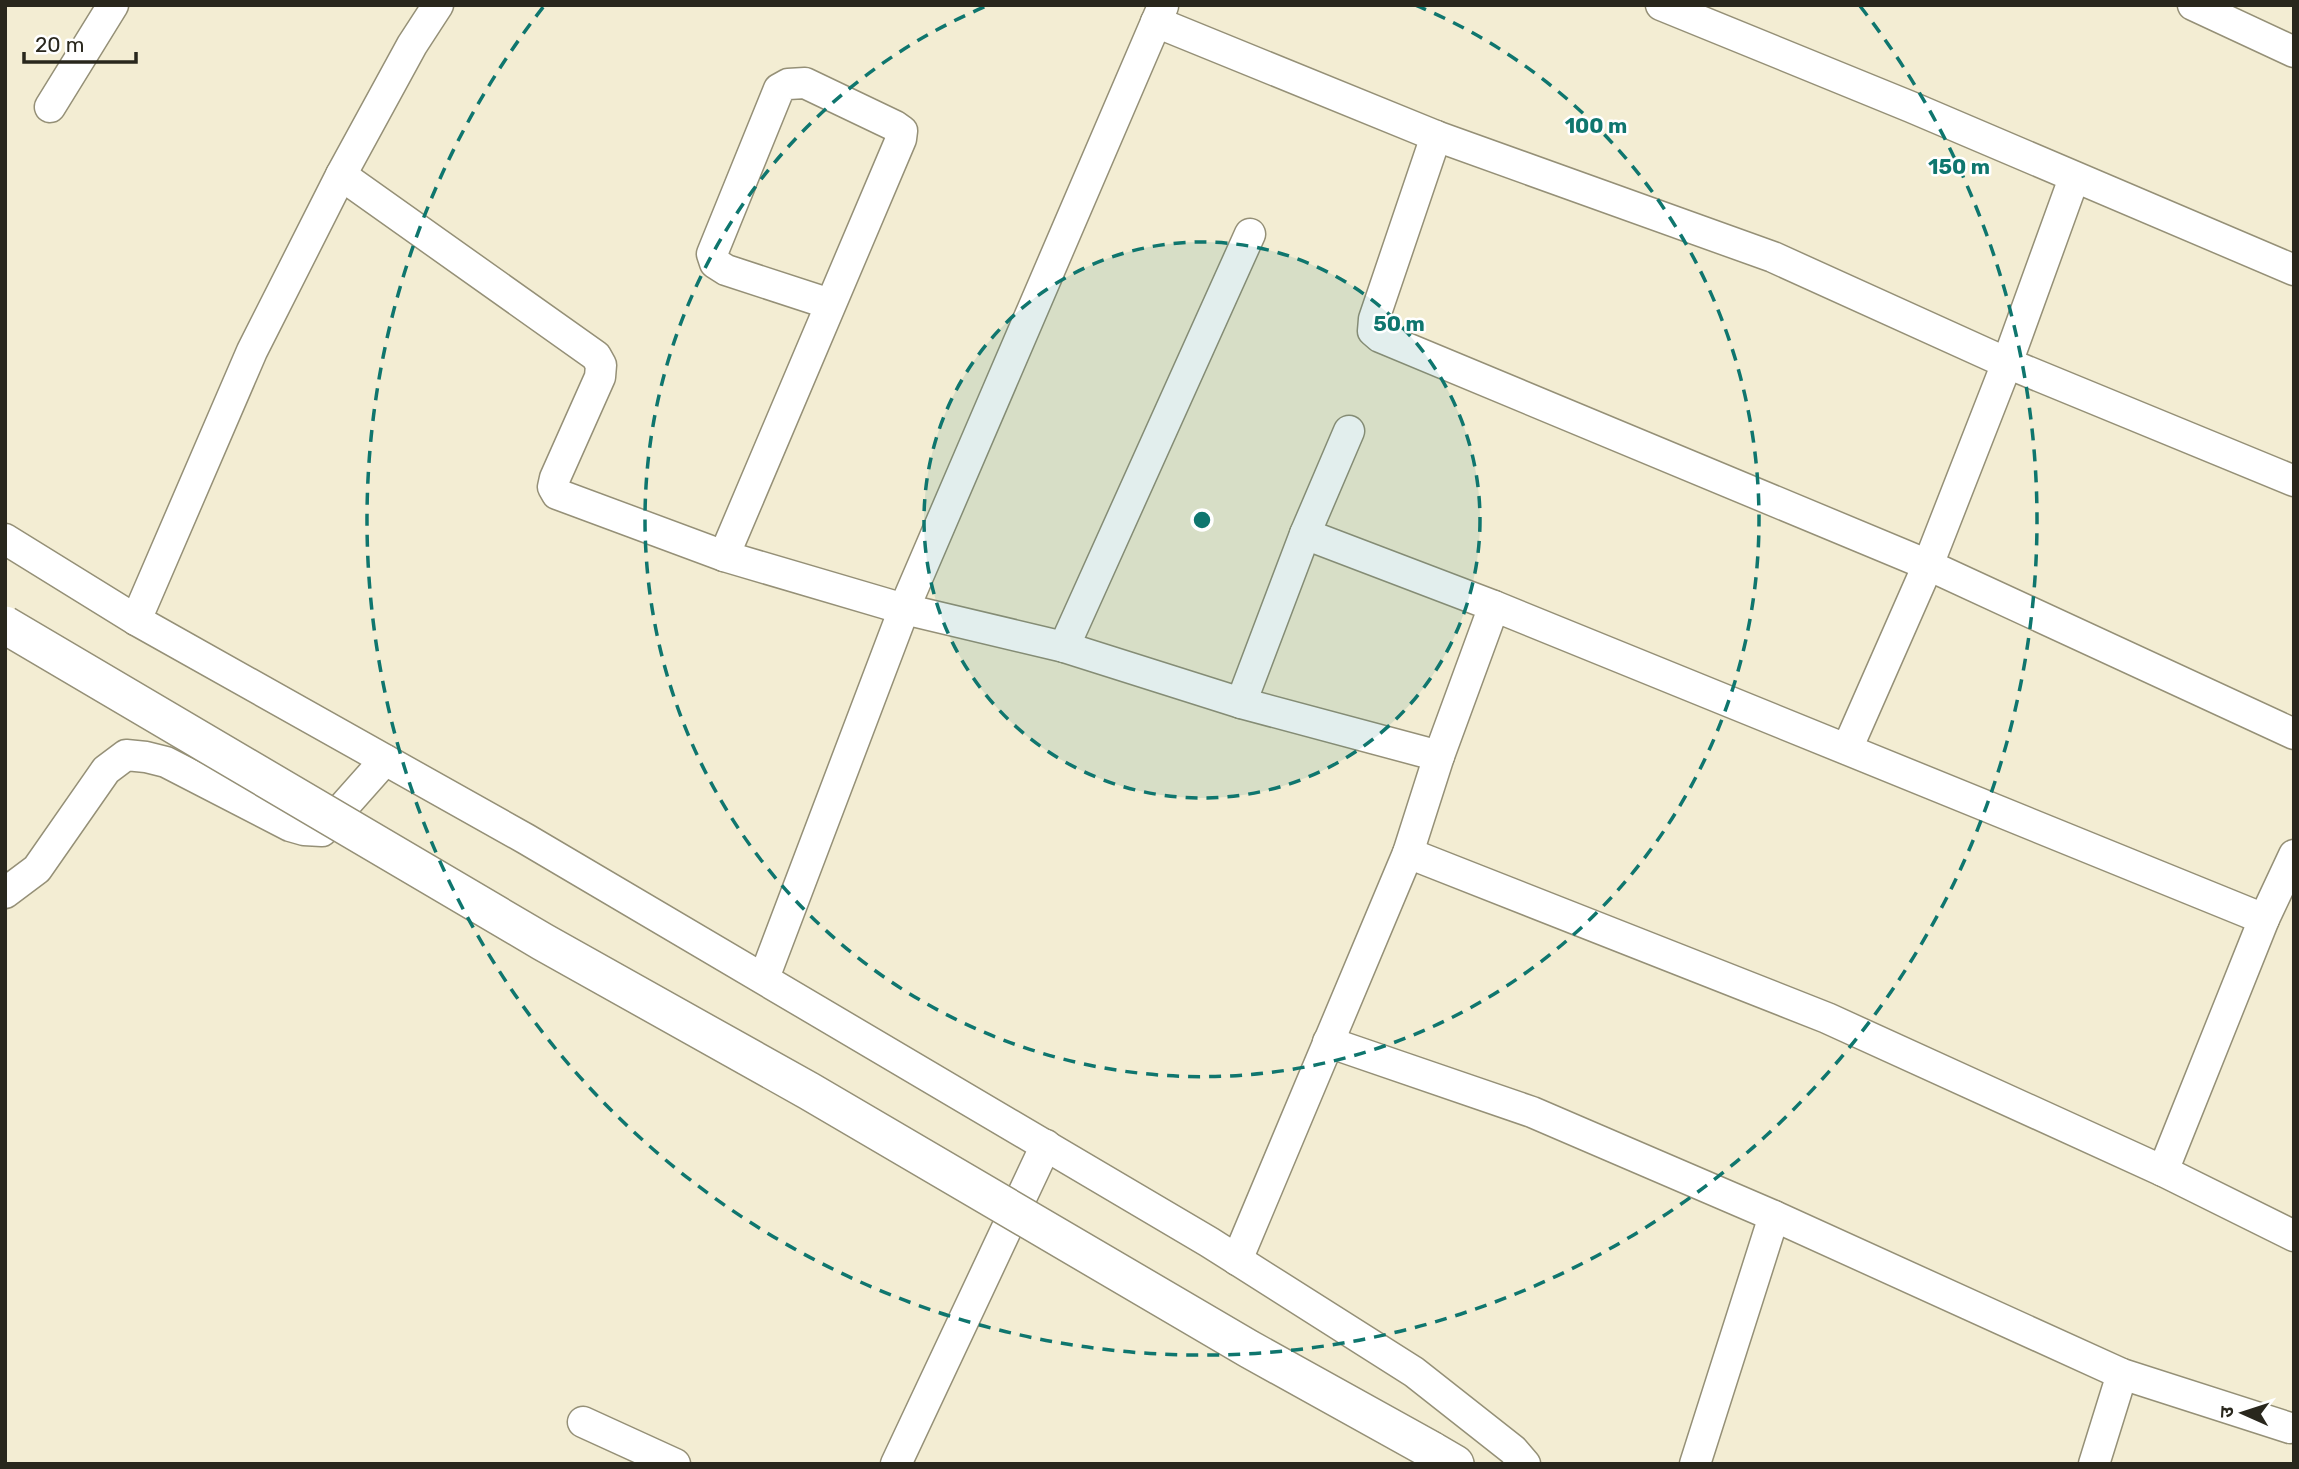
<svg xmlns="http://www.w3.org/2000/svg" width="2299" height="1469" font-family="Rubik,'Noto Sans Devanagari',sans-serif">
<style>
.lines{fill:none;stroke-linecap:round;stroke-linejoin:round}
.minor-casing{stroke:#959077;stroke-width:33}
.tertiary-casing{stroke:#959077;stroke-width:40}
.minor{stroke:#fff;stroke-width:30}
.tertiary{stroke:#fff;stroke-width:37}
.tertiary-bridge-casing{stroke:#959077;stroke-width:40;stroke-linecap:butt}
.tertiary-bridge{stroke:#fff;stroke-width:37}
.ring{fill:none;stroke:#0f766e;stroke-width:3.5;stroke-dasharray:12 9}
.centre{fill:#0f766e;stroke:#fff;stroke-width:3.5}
.ring-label{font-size:21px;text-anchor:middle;font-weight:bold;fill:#0f766e;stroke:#fff;stroke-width:5;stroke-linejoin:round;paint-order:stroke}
</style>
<rect width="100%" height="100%" fill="#f3edd3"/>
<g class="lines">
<g class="minor-casing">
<g id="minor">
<path d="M1661,5L1911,107L2294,270"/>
<path d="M2193,5L2294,52"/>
<path d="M1156,22L1436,136L1773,257L2007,363L2294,481"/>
<path d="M50,107L113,5"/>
<path d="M1436,136L1374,319L1373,331L1380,337L1928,565L2294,734"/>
<path d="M341,175L596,356L601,365L600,377L555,478L553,487L557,494L724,556L904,609L1064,647L1241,703L1439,756"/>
<path d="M1305,534L1494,606L2264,919"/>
<path d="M5,539L136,620L526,839L1209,1242L1414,1372L1513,1450L1525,1464"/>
<path d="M724,556L901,139L902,131L895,126L805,83L788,84L779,89L712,254L715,263L726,270L830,304"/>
<path d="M136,620L252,351L341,175L412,45L438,5"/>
<path d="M1064,647L1250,234"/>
<path d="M1241,703L1305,534L1349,431"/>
<path d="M1847,749L1928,565L2007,363L2074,178"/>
<path d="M1408,853L1827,1018L2163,1171L2294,1236"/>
<path d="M5,893L37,869L106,770L126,755L146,757L166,762L290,826L304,830L322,831L385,760"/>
<path d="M764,978L904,609L1163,6"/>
<path d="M1328,1042L1532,1112L1774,1216L2122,1374L2290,1428"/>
<path d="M2163,1171L2264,919L2294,855"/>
<path d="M1237,1260L1408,853L1439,756L1494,606"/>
<path d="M583,1422L675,1464"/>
<path d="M896,1464L1046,1145"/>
<path d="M1695,1464L1774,1216"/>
<path d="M2094,1464L2122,1374"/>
</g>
</g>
<g class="tertiary-casing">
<path id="tertiary" d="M1431,1450L1455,1464"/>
</g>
<use href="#minor" class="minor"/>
<use href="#tertiary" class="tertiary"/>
<g class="tertiary-bridge-casing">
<path id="tertiary-bridge" d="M5,625L543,942L809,1091L1249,1349L1431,1450"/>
</g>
<use href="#tertiary-bridge" class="tertiary-bridge"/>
</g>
<circle cx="1202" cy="520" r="278" fill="#0f766e" fill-opacity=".12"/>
<g class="ring">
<circle cx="1202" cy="520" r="278"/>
<path d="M1415 5A557 557 0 1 1 989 5"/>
<path d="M1860 6A835 835 0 1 1 544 6"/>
</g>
<circle cx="1202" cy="520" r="10" class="centre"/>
<g class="ring-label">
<text x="1596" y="133">100 m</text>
<text x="1959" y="174">150 m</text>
<text x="1399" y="331">50 m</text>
</g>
<rect width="2299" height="1469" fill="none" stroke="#29271d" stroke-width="14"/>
<g transform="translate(2243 1413) rotate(273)" stroke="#ffffff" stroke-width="5" paint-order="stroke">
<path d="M0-5L12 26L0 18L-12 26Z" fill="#29271d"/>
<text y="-10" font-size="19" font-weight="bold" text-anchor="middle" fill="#29271d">उ</text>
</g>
<path d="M24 52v10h112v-10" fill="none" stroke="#29271d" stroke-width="3.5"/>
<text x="35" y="52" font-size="21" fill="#29271d" stroke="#ffffff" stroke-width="5" paint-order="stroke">20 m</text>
</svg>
